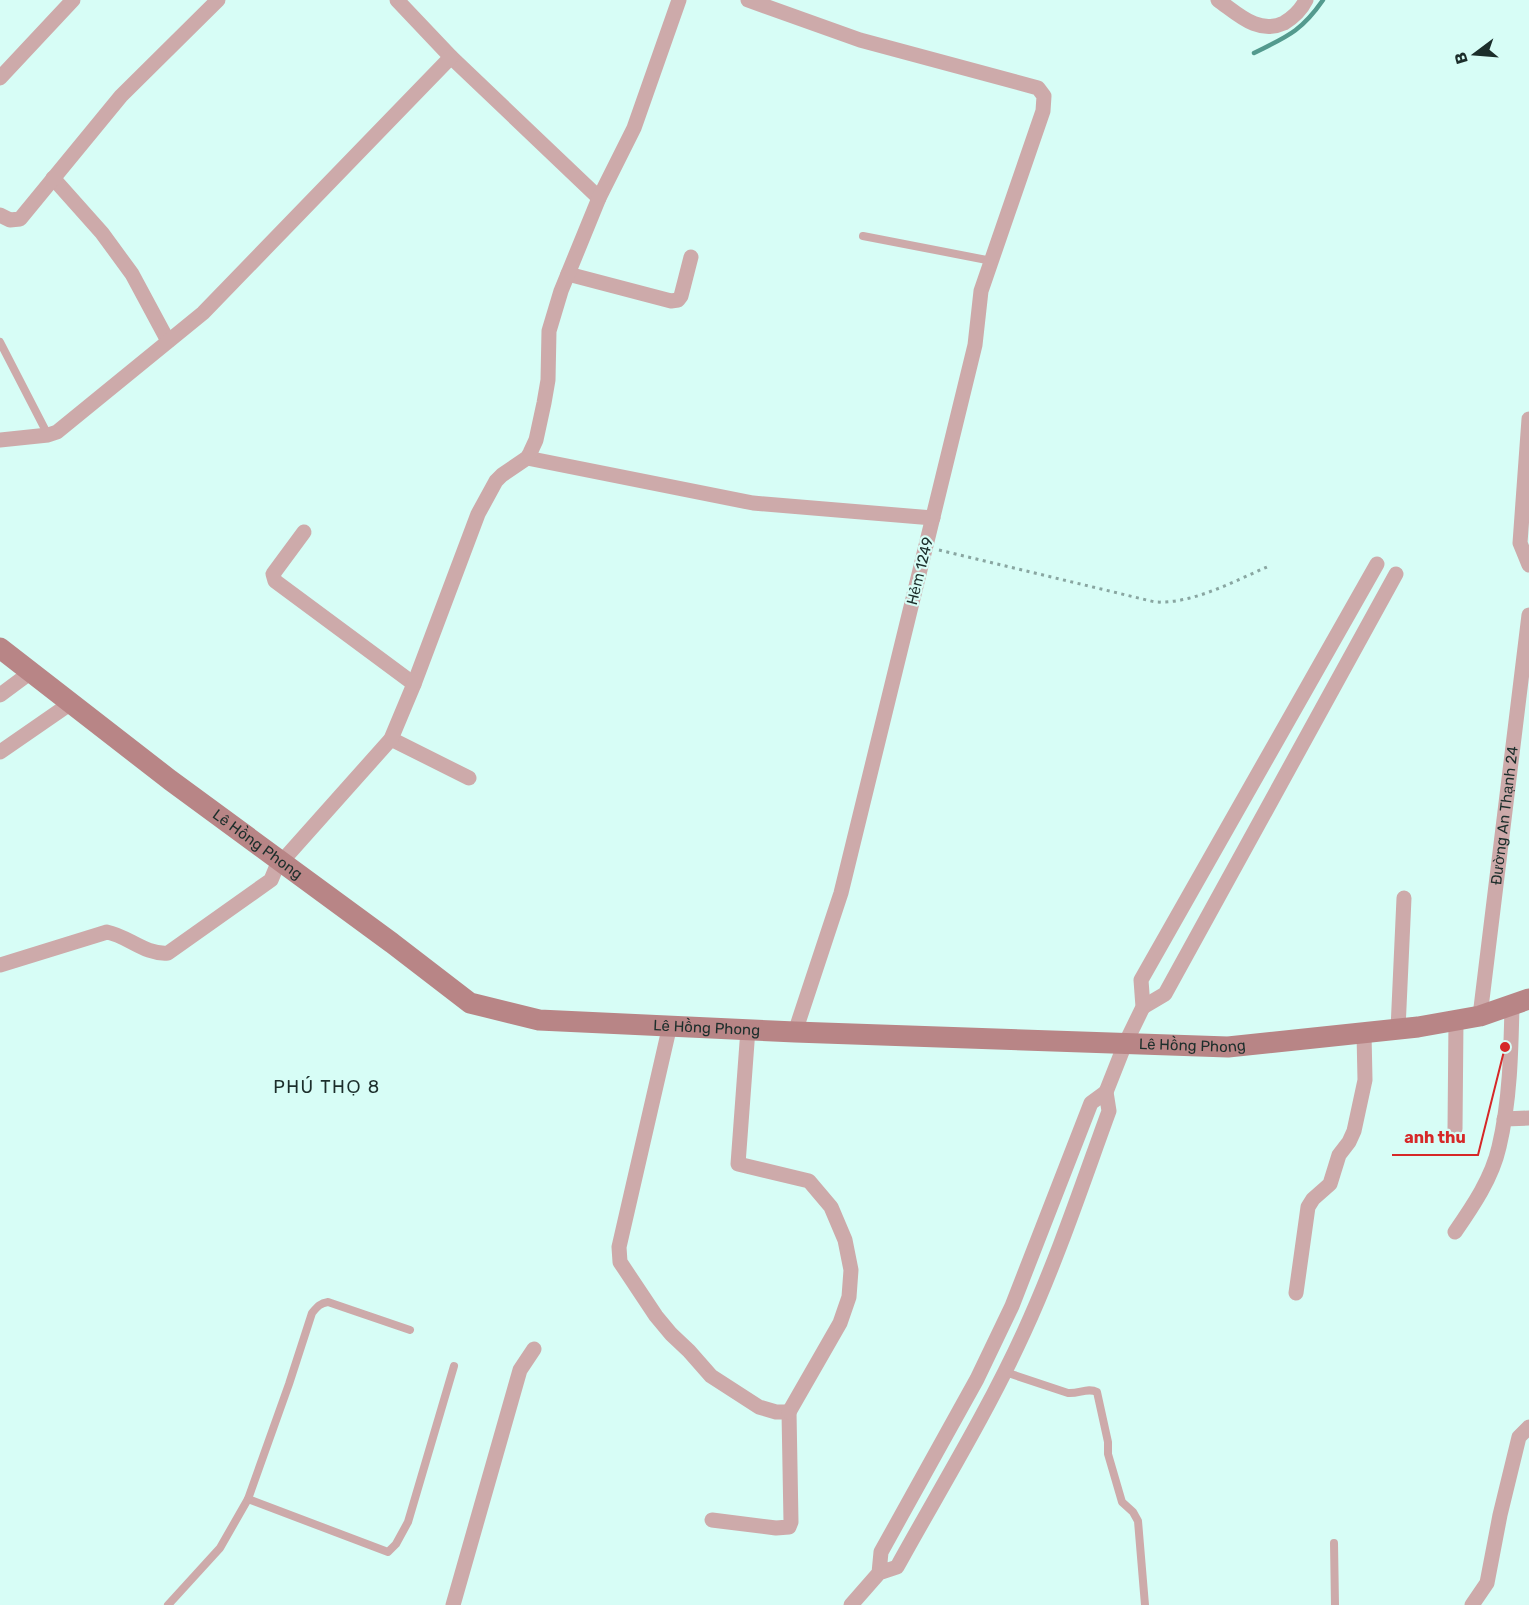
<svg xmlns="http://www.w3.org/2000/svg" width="1529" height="1605" font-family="Rubik,sans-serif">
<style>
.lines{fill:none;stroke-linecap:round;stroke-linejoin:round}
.stream{stroke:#539a8e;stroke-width:4.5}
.path{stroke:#89a6a1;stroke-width:3;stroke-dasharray:3 4.5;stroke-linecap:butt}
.lane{stroke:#cdaaaa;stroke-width:8}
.street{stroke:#cdaaaa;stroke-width:15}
.secondary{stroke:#b88586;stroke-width:21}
.labels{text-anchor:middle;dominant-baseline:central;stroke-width:4.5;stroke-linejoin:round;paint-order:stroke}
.street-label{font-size:15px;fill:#1c2e2b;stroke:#d7fdf6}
.quarter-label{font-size:18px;letter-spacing:1.5px;fill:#1c2e2b;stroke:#d7fdf6}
.leader{fill:none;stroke:#d62828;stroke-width:2}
.callout-dot{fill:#d62828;stroke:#d7fdf6;stroke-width:2}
.callout-label{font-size:16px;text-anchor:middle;font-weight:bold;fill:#d62828;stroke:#d7fdf6;stroke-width:4.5;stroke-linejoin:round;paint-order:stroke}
</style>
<rect width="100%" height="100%" fill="#d7fdf6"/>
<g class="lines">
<path class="stream" d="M1254,53C1286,37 1301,32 1323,0"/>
<path class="path" d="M939,550L1155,602C1193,604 1232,582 1267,567"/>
<g class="lane">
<path d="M863,236L992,261"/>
<path d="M0,342L48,435"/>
<path d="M1005,1372L1068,1393C1079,1394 1088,1387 1097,1392L1108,1442V1454L1122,1502L1133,1512L1138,1521L1145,1605"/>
<path d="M248,1499L388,1552L396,1544L408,1522L454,1366"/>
<path d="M1334,1543L1335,1605"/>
<path d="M168,1605L220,1548L248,1499L289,1384L312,1313C317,1307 320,1303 328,1302L410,1330"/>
</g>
<g class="street">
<path d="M397,0L451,57L599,198"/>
<path d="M748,0L860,40L1038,88L1044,96L1043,111L981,291L975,345L841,893L795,1032"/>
<path d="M1218,0C1238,14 1258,35 1284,23C1294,17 1301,10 1306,0"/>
<path d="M0,78L73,0"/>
<path d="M53,178L102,233L132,274L168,341"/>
<path d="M0,215L10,220L20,219L121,96L218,0"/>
<path d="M568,274L671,301L678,300L681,296L691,257"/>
<path d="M1529,419L1520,543L1529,565"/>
<path d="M0,440L48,435L57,432L203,313L451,57"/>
<path d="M527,458L753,503L933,518"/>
<path d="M304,532L273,574L275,581L414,684"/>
<path d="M0,695L31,672"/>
<path d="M391,739L469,778"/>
<path d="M0,752L71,703"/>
<path d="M0,965L107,932C128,936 145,955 168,953L271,880L276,868L391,739L414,684L478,514L496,481L502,475L527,458L530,453L536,440L544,403L548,380L549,331L561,291L599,198L634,128L679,0"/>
<path d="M1143,1007L1165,994L1396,574"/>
<path id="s1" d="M1480,1016L1529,615"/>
<path d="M670,1025L619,1247L620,1262L656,1316L671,1334L689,1351L711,1376L759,1407L776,1412H789L791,1522L789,1527L776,1528L712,1520"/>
<path d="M748,1029L738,1164L809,1181L831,1207L845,1240L851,1270L849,1297L840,1323L789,1412"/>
<path d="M1398,1029L1404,898"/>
<path d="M1106,1092L1125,1044L1143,1007L1141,980L1377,564"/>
<path d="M1504,1119L1529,1118"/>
<path d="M1455,1129L1456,1020"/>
<path d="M1455,1232C1473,1206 1492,1178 1499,1147C1510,1101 1511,1052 1512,1005"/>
<path d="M1296,1293L1308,1207L1313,1199L1330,1184L1339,1155L1349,1142L1354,1131L1365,1080L1364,1033"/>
<path d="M453,1605L520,1370L534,1349"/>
<path d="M851,1605L879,1573L897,1567C940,1489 987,1413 1024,1332C1057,1260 1082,1185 1109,1111L1106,1092L1091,1103L1012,1306L977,1379L881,1552L879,1573"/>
<path d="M1472,1605L1487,1583L1500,1515L1519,1437L1529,1427"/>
</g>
<path class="secondary" id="s2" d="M0,648L170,780L392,943L470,1003L539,1020L795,1032L1228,1047L1418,1027L1480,1016L1529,999"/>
</g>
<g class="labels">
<g class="street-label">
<text transform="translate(920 571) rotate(-76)">Hẻm 1249</text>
<text stroke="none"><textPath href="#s1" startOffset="202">Đường An Thạnh 24</textPath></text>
<text stroke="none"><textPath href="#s2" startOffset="324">Lê Hồng Phong</textPath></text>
<text stroke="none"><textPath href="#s2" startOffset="828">Lê Hồng Phong</textPath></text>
<text stroke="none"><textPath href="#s2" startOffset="1314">Lê Hồng Phong</textPath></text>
</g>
<g class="quarter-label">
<text x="327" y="1087">PHÚ THỌ 8</text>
</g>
</g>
<path class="leader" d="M1505 1047L1478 1155H1392"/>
<circle class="callout-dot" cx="1505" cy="1047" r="6"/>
<g class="callout-label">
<text x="1435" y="1143">anh thu</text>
</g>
<g transform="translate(1475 54) rotate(254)" stroke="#d7fdf6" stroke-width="4.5" paint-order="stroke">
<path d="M0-4.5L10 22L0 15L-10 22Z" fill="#1c2e2b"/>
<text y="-9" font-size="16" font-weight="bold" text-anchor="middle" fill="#1c2e2b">B</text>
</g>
</svg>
